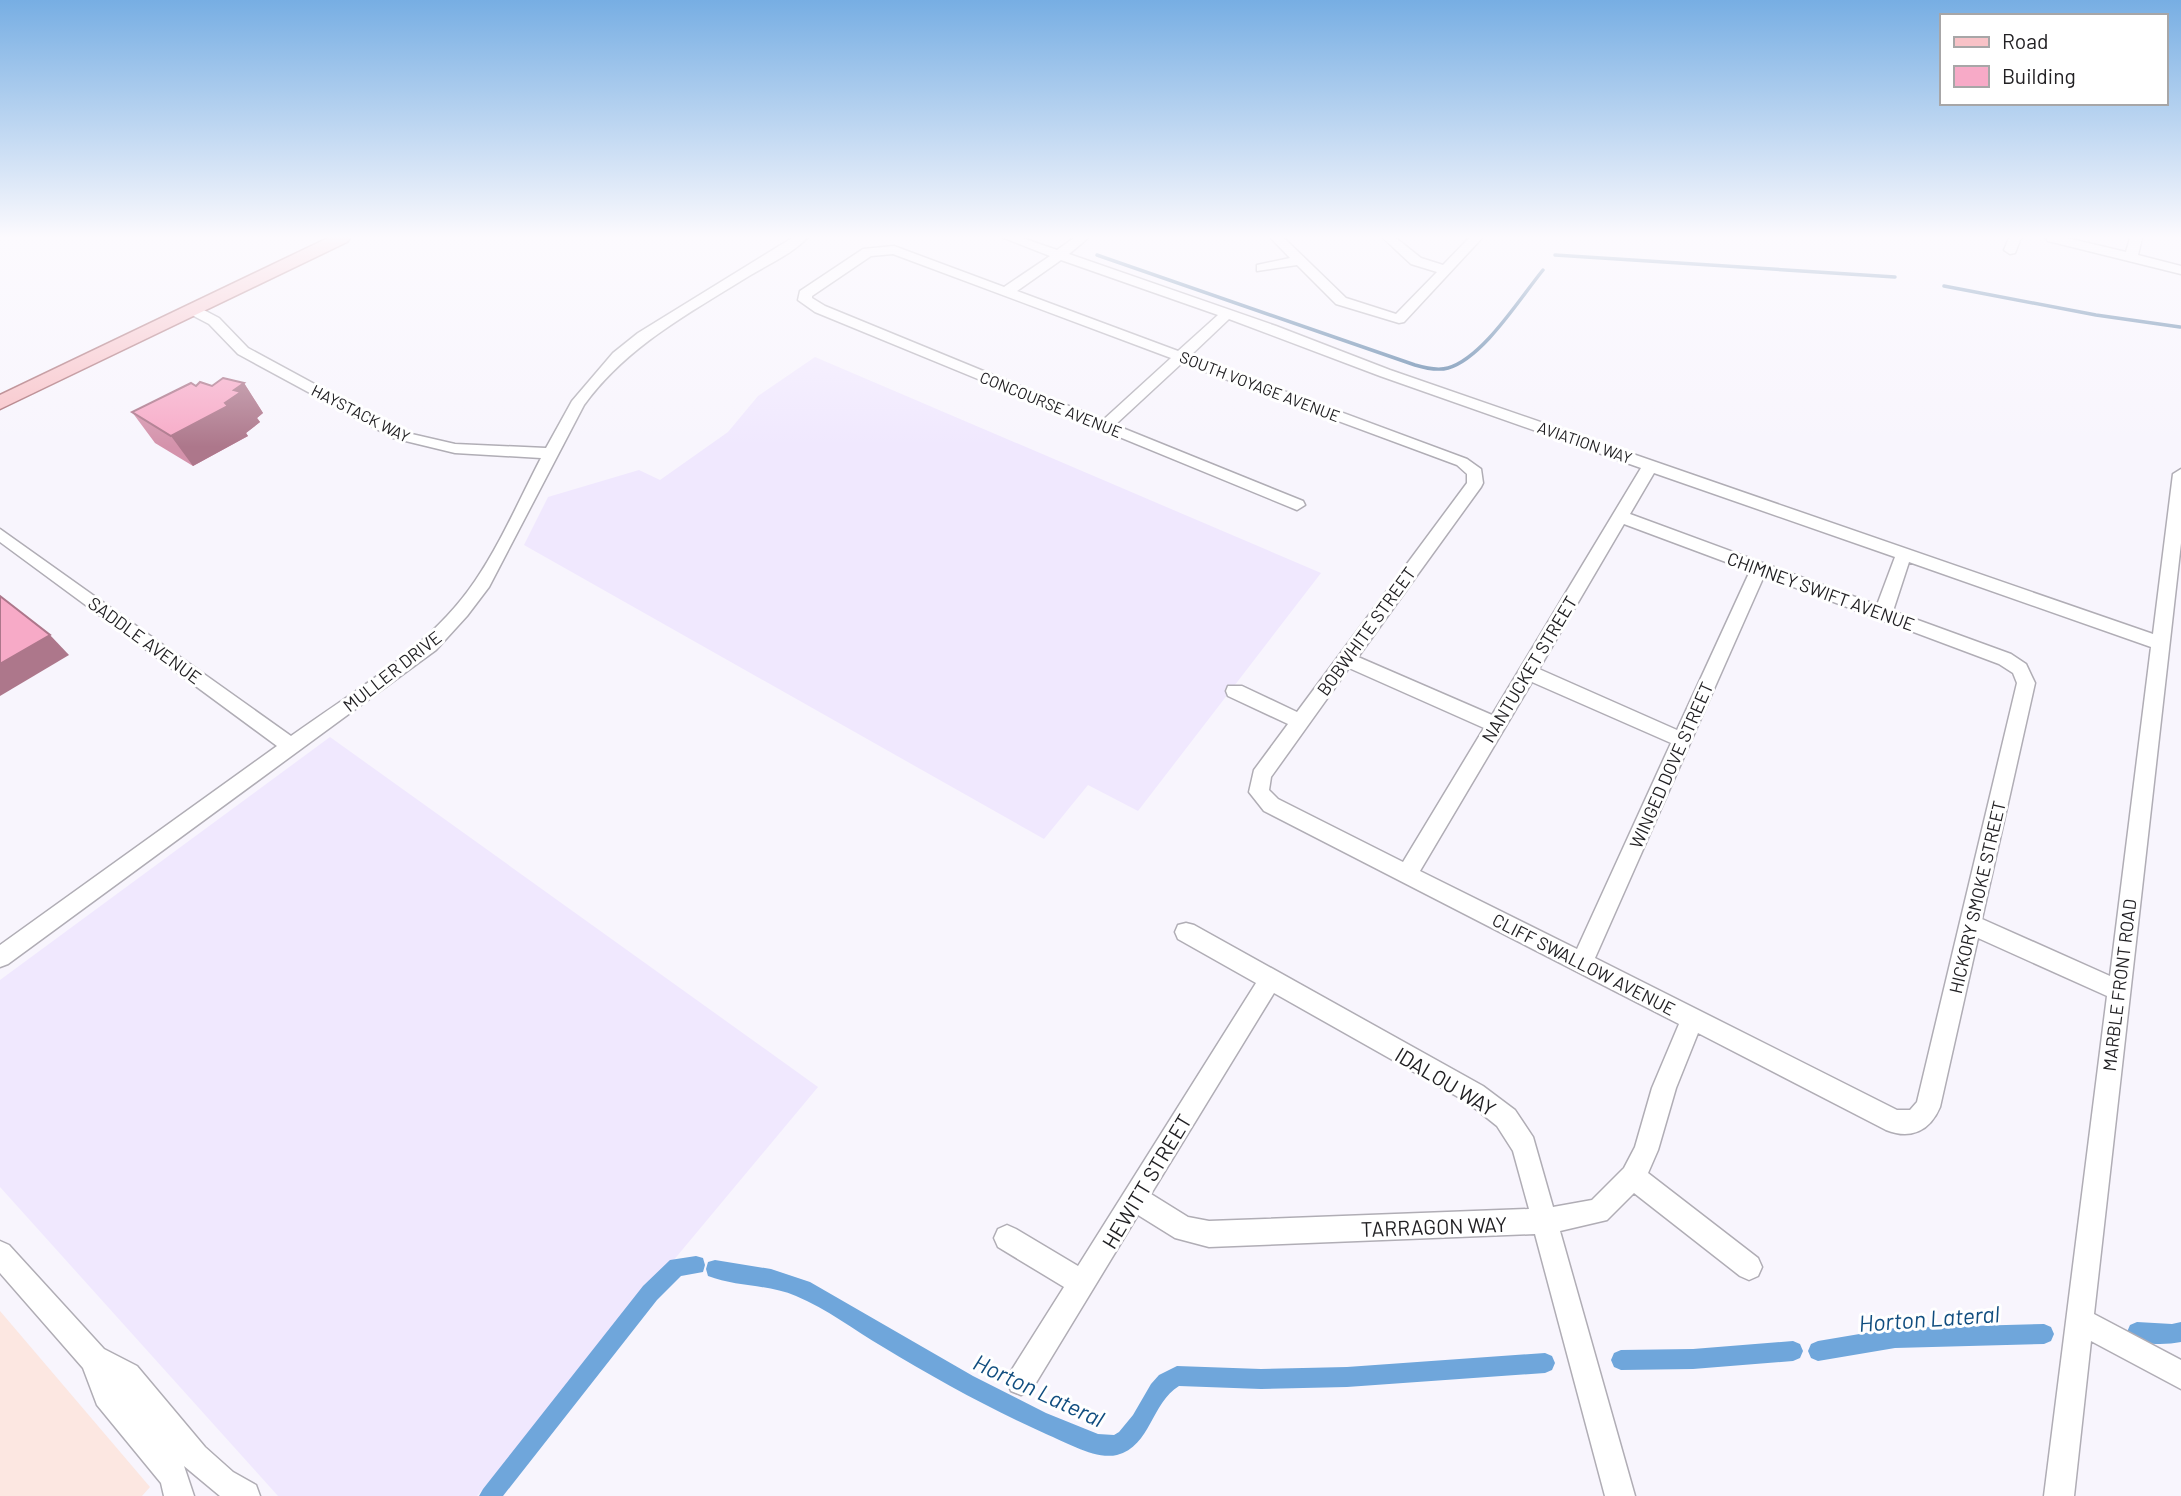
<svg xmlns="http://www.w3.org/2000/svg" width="2181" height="1496" font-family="Barlow,sans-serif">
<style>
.industrial{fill:#f0e8fe}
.education{fill:#fce7e1}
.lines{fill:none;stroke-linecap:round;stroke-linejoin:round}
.stream{stroke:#587ea4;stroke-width:3.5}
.canal{fill:#6fa6db;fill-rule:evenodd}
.minor-casing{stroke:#b0adb5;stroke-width:3}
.major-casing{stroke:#aa6f75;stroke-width:3}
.minor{fill:#fff;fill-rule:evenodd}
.major{fill:#f8c2c7;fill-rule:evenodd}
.wall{fill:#d492ab}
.shaded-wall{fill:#ad778b}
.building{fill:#f7aac7;stroke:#ad778b;stroke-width:2}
.labels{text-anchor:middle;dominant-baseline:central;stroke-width:6;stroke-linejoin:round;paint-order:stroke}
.far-street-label{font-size:16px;fill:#222124;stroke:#fff}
.street-label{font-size:18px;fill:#222124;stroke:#fff}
.near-street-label{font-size:21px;fill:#222124;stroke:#fff}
.near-water-label{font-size:23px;font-style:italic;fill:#104d7f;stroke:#fff}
</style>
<rect width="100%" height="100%" fill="#f8f5fd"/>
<g class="industrial">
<path d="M815,357L1321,573L1138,811L1088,785L1044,839L524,545L548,497L639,470L660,480L728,432L758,396Z"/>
<path d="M330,737L818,1087L477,1496H278L0,1187V980Z"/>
</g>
<path class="education" d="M0,1311L150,1487L142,1496H0Z"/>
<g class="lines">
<g class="stream">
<path d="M1097,255L1415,365C1425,368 1437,371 1448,368C1483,358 1520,298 1543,270"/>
<path d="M1555,255L1895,277"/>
<path d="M1944,286L2096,315L2180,327"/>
</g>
<g class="canal">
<path d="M696,1256L703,1258L705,1265L703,1272L681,1276L657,1300L503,1496H479L483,1489L643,1286L670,1260Z"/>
<path d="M715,1260L771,1269L810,1282L973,1376L1046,1413L1098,1434L1114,1435L1119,1432L1133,1415L1151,1384L1159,1375L1177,1366L1261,1369L1347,1367L1545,1353L1552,1356L1555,1363L1552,1370L1545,1373L1347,1387L1261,1389L1179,1386C1151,1403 1151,1446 1117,1455C1095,1460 1066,1442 1046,1434C990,1409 936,1379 883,1347C854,1330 827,1309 796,1296C768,1284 736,1287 708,1276L706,1269L708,1262Z"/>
<path d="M2137,1322L2172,1324L2181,1322V1342C2166,1345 2144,1345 2130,1339L2127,1332L2130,1325Z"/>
<path d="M2044,1324L2051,1327L2054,1334L2051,1341L2044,1344L1895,1348L1818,1361L1811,1358L1808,1351L1811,1344L1818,1341L1895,1328Z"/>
<path d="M1793,1341L1800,1344L1803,1351L1800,1358L1793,1361L1693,1369L1621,1370L1614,1367L1611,1360L1614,1353L1621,1350L1693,1349Z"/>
</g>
<g class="minor-casing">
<g id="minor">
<path d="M792,238H807C792,254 767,265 749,276C688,314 627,346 584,405L489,587L467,616L436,650L8,964L0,967V945L277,746L0,542V529L291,736C355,690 430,648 475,581C501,543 520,498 541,458L455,453L393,438L238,354L209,324L188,313V307H198L219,318L248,348L403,432L455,444L546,448L572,401L613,353L638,333Z"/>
<path d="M1004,238H1022L1057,250L1074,238H1088L1069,254L1276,326L1390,370L2153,634L2173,474L2181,469V543L2094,1314L2181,1360V1389L2091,1341L2074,1496H2044L2107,996L1978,938L1940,1107C1930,1131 1911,1140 1886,1130L1698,1033L1676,1088L1658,1150L1648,1173L1758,1258L1762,1267L1758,1276L1749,1280L1740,1276L1634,1193L1607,1220L1560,1231L1635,1496H1605L1535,1234L1209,1247L1175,1238L1138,1215L1031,1391L1021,1395L1011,1391L1007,1381L1011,1371L1064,1287L998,1247L994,1238L998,1229L1007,1225L1016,1229L1078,1266L1256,983L1178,939L1175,932L1178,925L1186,923L1194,925L1483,1086L1515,1110L1533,1137L1553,1207L1592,1200L1624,1168L1635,1147L1652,1088L1679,1024L1264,811L1249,792L1254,770L1288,724L1228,696L1226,691L1228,686H1242L1297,712L1467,483V474L1457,465L1182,363L1115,425L1303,501L1305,505L1297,510L815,312L798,300L800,291L863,249L894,246L1004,287L1050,256ZM893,254L1171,358L1103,420L825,306L812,298V296L871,256ZM1061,260L1218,315L1178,351L1017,291ZM1229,319L1380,376L1641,468L1492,715L1358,657L1481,487L1483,483L1481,469L1467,459L1190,356ZM1654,473L1895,557L1877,605L1630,514ZM1624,524L1750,571L1677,730L1539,669ZM1909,562L2151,647L2110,976L1982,919L2035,683L2026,664L2011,654L1893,611ZM1764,576L1999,664L2013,673L2017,683L1917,1102L1910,1110H1897L1595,958ZM1349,668L1484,728L1403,862L1278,799L1269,790L1271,777ZM1532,682L1671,743L1577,949L1420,871ZM1274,993L1467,1102L1497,1126L1513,1151L1529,1209L1209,1221L1188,1217L1151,1194Z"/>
<path d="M1271,238H1284L1346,298L1396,314L1437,272L1411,264L1383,238H1396L1421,258L1443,265L1469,238H1482L1404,322L1399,323L1336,304L1297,265L1257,271V265L1290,258Z"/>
<path d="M2009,238H2021L2015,253L2010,254L2004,250Z"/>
<path d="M2046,238H2067L2126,252L2130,238H2142L2138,255L2181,266V274L2048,241Z"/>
<path d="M0,1241L9,1245L104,1349L137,1366L205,1447L233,1472L256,1485L260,1496H220L184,1466L194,1496H164L161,1483L97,1405L83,1368L0,1273Z"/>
</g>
</g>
<g class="major-casing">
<path id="major" d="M328,238H350L347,242L0,409V395Z"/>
</g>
<use href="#minor" class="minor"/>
<use href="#major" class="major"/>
</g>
<path class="wall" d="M244,383L263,413L257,418L260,422L246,433L248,436L193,466L155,443L132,412L196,386Z"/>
<g class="shaded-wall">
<path d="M244,383L263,413L257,418L260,422L246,433L248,436L193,466L171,436L225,403L234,390Z"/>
<path d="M50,635L69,655L0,696V664Z"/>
</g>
<g class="building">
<path d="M223,378L244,383L234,390L241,392L225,403L228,406L171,436L132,412L191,383L196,386L200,382L212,386Z"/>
<path d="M0,596L50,635L0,664Z"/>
</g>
<linearGradient id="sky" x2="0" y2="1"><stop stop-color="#77aee3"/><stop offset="0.53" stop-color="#fcfafe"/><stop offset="1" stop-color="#fcfafe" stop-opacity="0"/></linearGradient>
<rect width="2181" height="447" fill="url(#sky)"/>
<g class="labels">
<g class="far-street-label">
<text transform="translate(1260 386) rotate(21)">SOUTH VOYAGE AVENUE</text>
<text transform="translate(1051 404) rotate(22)">CONCOURSE AVENUE</text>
<text transform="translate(361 413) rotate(27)">HAYSTACK WAY</text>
<text transform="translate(1585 442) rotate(19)">AVIATION WAY</text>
</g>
<g class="street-label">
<text transform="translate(1821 591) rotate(20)">CHIMNEY SWIFT AVENUE</text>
<text transform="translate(1366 631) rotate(-54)">BOBWHITE STREET</text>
<text transform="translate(145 640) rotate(36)">SADDLE AVENUE</text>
<text transform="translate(1529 669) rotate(-59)">NANTUCKET STREET</text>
<text transform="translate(392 671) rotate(-38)">MULLER DRIVE</text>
<text transform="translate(1671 765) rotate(-66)">WINGED DOVE STREET</text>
<text transform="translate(1977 897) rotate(-77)">HICKORY SMOKE STREET</text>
<text transform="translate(1584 964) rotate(27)">CLIFF SWALLOW AVENUE</text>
<text transform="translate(2119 985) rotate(-83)">MARBLE FRONT ROAD</text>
</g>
<g class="near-street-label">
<text transform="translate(1446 1081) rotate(31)">IDALOU WAY</text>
<text transform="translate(1146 1181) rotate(-59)">HEWITT STREET</text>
<text transform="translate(1434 1226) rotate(-2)">TARRAGON WAY</text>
</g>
<g class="near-water-label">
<text transform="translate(1929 1318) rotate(-4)">Horton Lateral</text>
<text transform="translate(1039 1390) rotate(25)">Horton Lateral</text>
</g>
</g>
<rect x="1940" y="14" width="228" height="91" fill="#ffffff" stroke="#a7a6a7" stroke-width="2"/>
<rect x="1954" y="37" width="35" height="10" fill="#f8c2c7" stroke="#a7a6a7" stroke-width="2"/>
<text x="2002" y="49" font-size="21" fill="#222124">Road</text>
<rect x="1954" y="66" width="35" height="21" fill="#f7aac7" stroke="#a7a6a7" stroke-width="2"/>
<text x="2002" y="84" font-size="21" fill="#222124">Building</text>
</svg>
